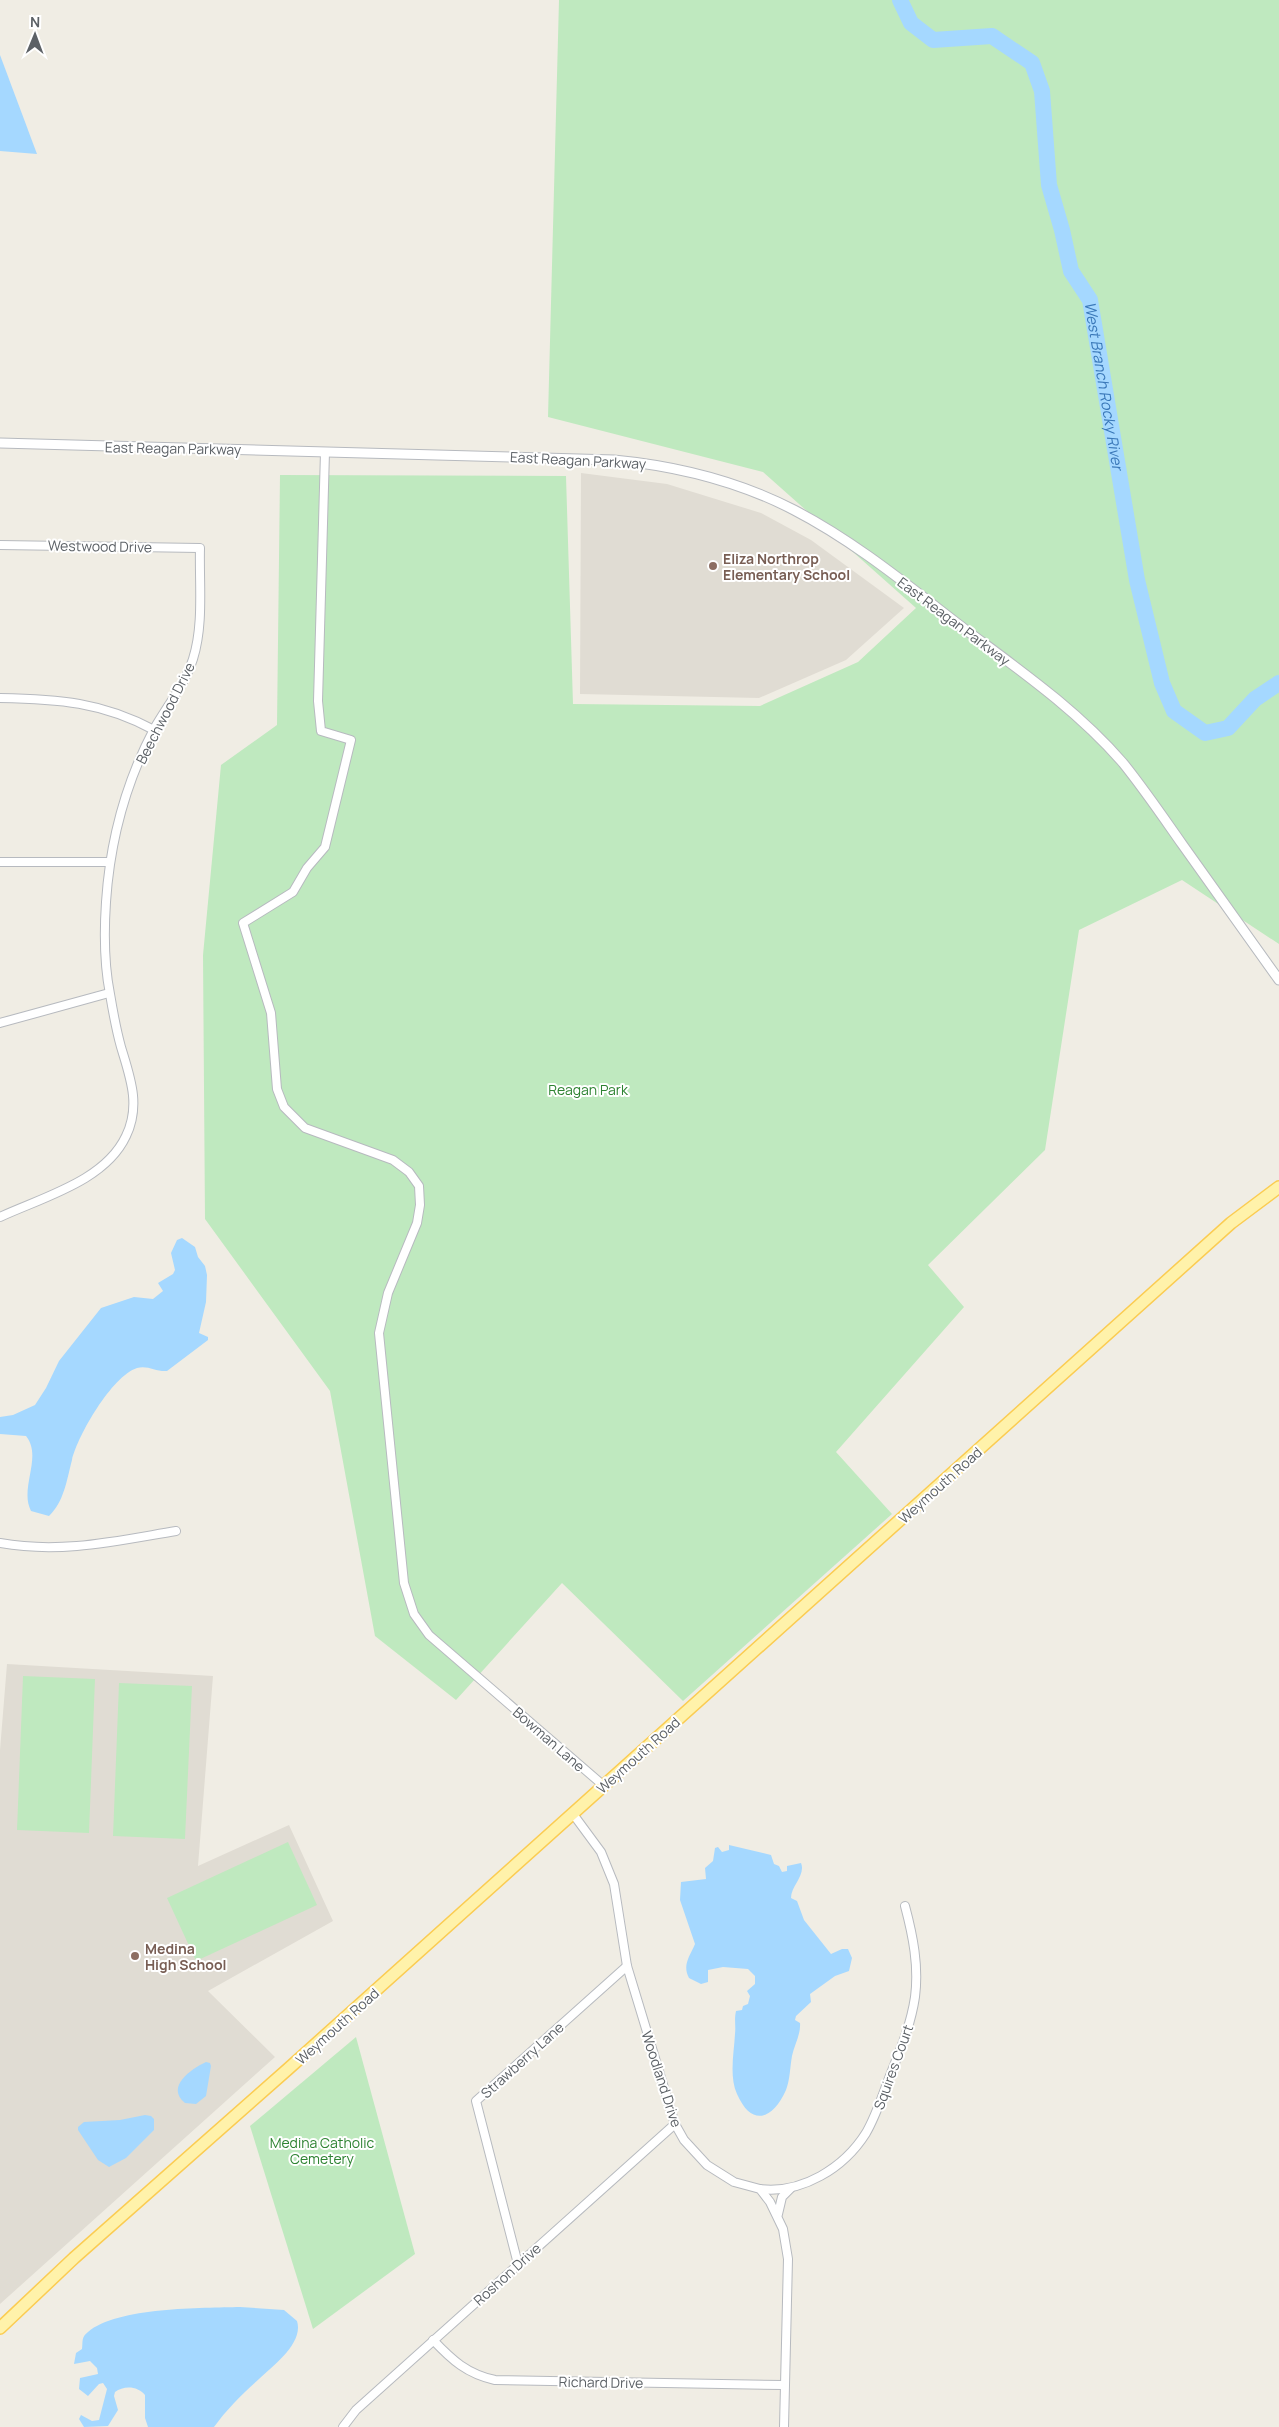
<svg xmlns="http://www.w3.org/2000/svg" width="1279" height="2427" font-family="Manrope,sans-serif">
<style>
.education{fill:#e0dcd3}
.green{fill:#bfe9bf}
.water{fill:#a5d8ff}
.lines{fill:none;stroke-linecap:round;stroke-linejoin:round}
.river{stroke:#a5d8ff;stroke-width:16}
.minor-casing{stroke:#b7babf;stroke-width:10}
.tertiary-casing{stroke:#b7babf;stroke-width:11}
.primary-casing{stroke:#fbcc52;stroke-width:14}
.minor{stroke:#fff;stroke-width:8}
.tertiary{stroke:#fff;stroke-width:9}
.primary{stroke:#fff2aa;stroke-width:11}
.education-dot{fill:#8d6e63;stroke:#fff;stroke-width:2}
.labels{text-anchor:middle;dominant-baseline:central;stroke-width:4;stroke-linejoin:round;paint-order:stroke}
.street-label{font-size:14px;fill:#5c6166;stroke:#fff}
.education-label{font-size:14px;font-weight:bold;fill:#785e54;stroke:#fff;text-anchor:start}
.park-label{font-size:14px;fill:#2e8332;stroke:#fff}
.water-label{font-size:15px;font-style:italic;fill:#3a78b9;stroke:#fff}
</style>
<rect width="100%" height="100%" fill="#f0ede4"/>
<g class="education">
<path d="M581,473L667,484L761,513L811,540L904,608L846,660L759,698L580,694Z"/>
<path d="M7,1664L213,1676L198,1866L289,1825L333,1921L208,1991L275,2057L0,2304V1750Z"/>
</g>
<g class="green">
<path d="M559,0H1279V944L1182,880L1079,930L1045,1150L928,1265L964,1307L836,1452L892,1514L683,1701L562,1583L456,1700L375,1636L330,1391L205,1219L203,955L221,765L277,725L280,475L566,476L573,704L760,706L858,662L916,608L763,472L548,417Z"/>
<path d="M23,1676L95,1679L89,1833L17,1830Z"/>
<path d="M119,1683L192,1686L185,1839L113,1836Z"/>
<path d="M288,1842L317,1905L196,1961L167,1898Z"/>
<path d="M356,2037L415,2254L313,2329L250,2126Z"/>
</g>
<g class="water">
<path d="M0,55L37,154L0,151Z"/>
<path d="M182,1238L195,1247L198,1257L205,1266L207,1275L206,1302L199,1333L208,1337V1340L167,1371C156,1372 148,1365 137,1368C112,1376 78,1435 72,1460C67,1479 64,1502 49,1516L31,1511C19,1488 43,1457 26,1436L0,1434V1417L13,1415L35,1405L46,1388L59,1361L101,1308L134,1297L153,1299L163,1291L158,1283L173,1274L175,1270L171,1253L177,1240Z"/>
<path d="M729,1845L771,1855L774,1864L779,1866L782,1872L787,1871V1866L801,1863C806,1875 791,1886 791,1898L797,1901L804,1920L831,1954L842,1949H848L852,1958L849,1971L835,1976L810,1994L811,2002L796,2016L795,2020L800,2023C801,2034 794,2046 792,2056C790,2067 790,2080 786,2090C773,2119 752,2128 737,2094C729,2076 734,2053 735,2034C736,2026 734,2020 736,2011L742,2010L743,2006L748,2004L750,1996L747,1991L755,1984V1976L748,1969L723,1967L708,1970V1982L701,1984L689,1978C682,1965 690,1956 695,1944L680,1900L681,1882L706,1879L705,1868L713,1861L715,1848L718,1847L722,1852L729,1850Z"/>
<path d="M206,2062L210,2063L211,2066L206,2096L196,2104L185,2103C165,2087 191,2069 206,2062Z"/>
<path d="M145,2115L151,2116L154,2119V2130L126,2158L109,2167L98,2160L78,2130V2127L84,2122L120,2120Z"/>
<path d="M240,2307L284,2310L297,2321C304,2343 273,2366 259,2379C244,2392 226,2410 214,2427H148L145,2418V2395C138,2386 124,2385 115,2392L114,2396L118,2410L108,2426L84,2427L79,2419L81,2415L92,2421L99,2420L107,2389L103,2383L99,2384L88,2396L79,2389L80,2378L98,2374L97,2368L90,2361L74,2364L76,2353L82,2349C83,2342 81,2337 88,2332C117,2307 203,2308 240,2307Z"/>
</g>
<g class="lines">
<path class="river" id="s1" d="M900,0L911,23L933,40L992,36L1032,63L1042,91L1049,185L1062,230L1071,271L1090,300L1137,580L1162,683L1174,711L1205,733L1228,728L1255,699L1279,683"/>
<g class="minor-casing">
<g id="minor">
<path d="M325,452L318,701L321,731L351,740L325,847L307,868L293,892L243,923L271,1013L277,1089L284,1107L305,1128L393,1160L409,1172L419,1186L420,1205L417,1223L388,1293L379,1333L404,1583L414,1614L429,1635L604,1786"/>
<path d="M0,545L200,548C199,584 204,624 193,659C185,684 167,706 154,729C126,782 110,842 106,902C104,932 104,964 110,994C113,1012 116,1029 121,1047C130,1077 141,1105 126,1136C105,1181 43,1197 0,1217"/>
<path d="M0,698C58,699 102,702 154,730"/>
<path d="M0,862H110"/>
<path d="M0,1023L109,993"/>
<path d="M0,1543C61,1554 116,1541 176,1531"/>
<path d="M573,1814L601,1852L614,1884L627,1966L675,2124L684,2140L707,2165L734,2182L760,2189L770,2202L783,2229L788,2259L784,2427"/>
<path d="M760,2189C802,2194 844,2168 866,2133C877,2114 883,2093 891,2073C901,2048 911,2024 915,1997C919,1966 913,1936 905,1906"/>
<path d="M778,2214L782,2197L791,2188"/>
<path d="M518,2264L476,2101L627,1966"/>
<path d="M433,2340C452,2360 467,2374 495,2380L783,2385"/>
<path d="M343,2427L356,2410L675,2124"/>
</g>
</g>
<g class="tertiary-casing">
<path id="tertiary" d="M0,443L614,460C677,466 738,481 794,510C856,542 911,588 966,630C1021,671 1078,711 1123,763C1144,789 1163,817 1182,844C1215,890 1247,935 1279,980"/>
</g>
<g class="primary-casing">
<path id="primary" d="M0,2328L74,2258L288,2069L1231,1223L1279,1187"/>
</g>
<use href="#minor" class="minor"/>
<use href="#tertiary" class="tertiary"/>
<use href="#primary" class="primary"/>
</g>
<g class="education-dot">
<circle cx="713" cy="566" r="5"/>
<circle cx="135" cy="1956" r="5"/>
</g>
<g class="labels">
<g class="street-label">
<text transform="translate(173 448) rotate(1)">East Reagan Parkway</text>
<text transform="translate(578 460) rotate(3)">East Reagan Parkway</text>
<text transform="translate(100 546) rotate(1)">Westwood Drive</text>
<text transform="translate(954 621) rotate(37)">East Reagan Parkway</text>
<text transform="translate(165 713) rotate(-63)">Beechwood Drive</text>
<text transform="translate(940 1485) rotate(-42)">Weymouth Road</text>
<text transform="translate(549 1739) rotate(41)">Bowman Lane</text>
<text transform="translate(638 1755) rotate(-42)">Weymouth Road</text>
<text transform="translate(337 2026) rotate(-42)">Weymouth Road</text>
<text transform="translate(522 2060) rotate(-42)">Strawberry Lane</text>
<text transform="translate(893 2067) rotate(-70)">Squires Court</text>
<text transform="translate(662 2079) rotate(72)">Woodland Drive</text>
<text transform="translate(507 2274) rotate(-42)">Roshon Drive</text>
<text transform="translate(601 2382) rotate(1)">Richard Drive</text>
</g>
<g class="education-label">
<text x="723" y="558">Eliza Northrop<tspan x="723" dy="16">Elementary School</tspan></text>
<text x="145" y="1948">Medina<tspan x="145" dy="16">High School</tspan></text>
</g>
<g class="park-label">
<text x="588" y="1089">Reagan Park</text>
<text x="322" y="2142">Medina Catholic<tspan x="322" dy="16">Cemetery</tspan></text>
</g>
<g class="water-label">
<text stroke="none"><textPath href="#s1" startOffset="495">West Branch Rocky River</textPath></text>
</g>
</g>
<g transform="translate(35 35) rotate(1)" stroke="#ffffff" stroke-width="4" paint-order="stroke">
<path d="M0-4L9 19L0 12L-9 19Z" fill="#5c6166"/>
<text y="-8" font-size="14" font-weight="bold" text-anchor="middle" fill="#5c6166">N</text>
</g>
</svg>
